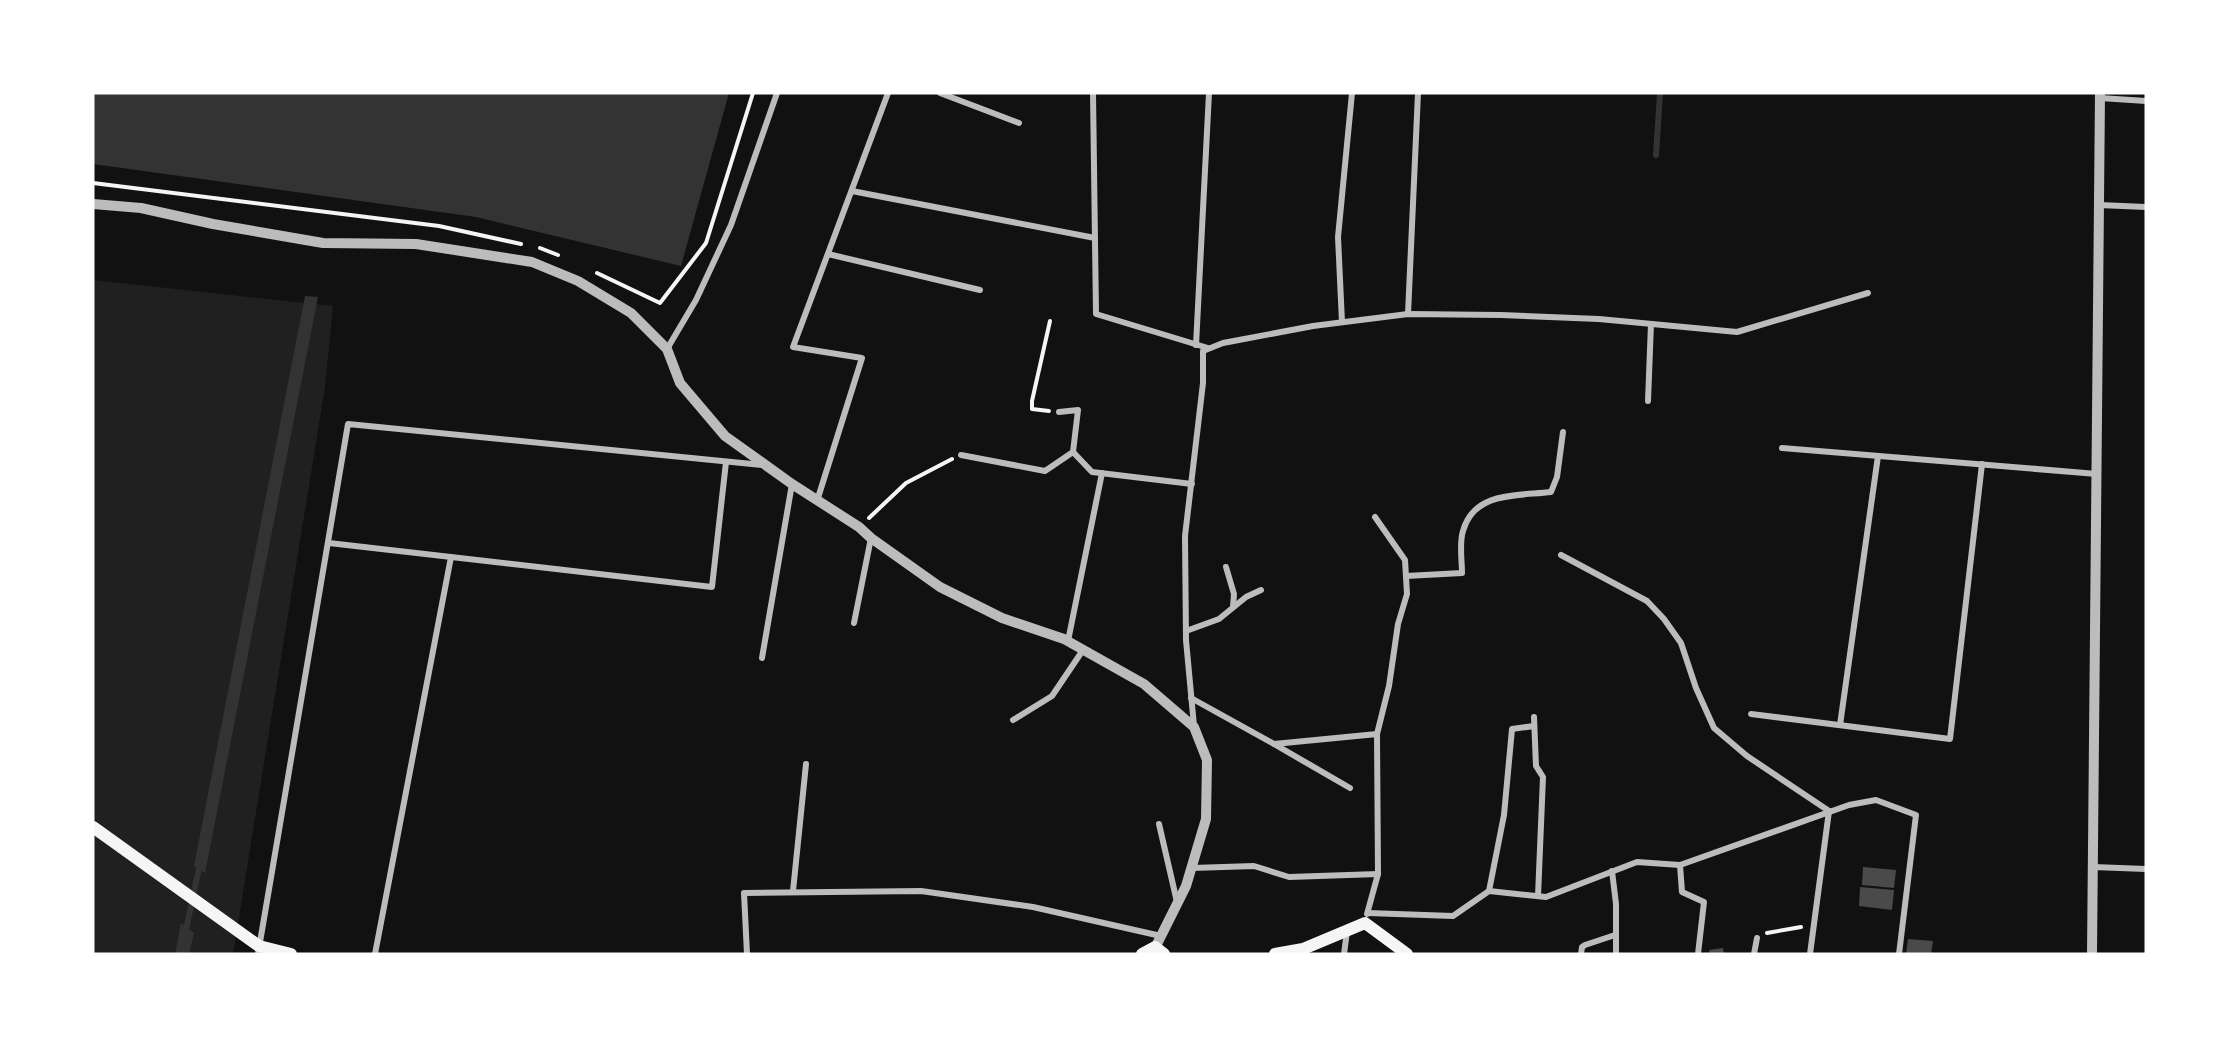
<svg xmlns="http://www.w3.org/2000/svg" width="2239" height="1047" font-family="Arial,sans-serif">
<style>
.green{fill:#202020}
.water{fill:#333}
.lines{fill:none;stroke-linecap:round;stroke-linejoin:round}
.stream{stroke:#333;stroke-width:6}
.building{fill:#4a4a4a}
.path{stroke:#f5f5f5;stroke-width:4}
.minor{stroke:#bcbcbc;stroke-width:6}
.tertiary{stroke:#bcbcbc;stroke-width:10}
.secondary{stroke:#f5f5f5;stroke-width:12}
</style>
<rect width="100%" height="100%" fill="#111"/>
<path class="green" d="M93,280L333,306L325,387L233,954H93Z"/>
<g class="water">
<path d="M93,93H729L681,266L476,217L93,164Z"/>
<path d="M305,296L318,297L205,873L194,866Z"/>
<path d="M181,923L194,933L189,954H175Z"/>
</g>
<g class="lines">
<g class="stream">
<path d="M1656,155L1660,93"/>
<path d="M185,935L200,863"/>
</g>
</g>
<g class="building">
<path d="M1863,867L1896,870L1894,888L1862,885Z"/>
<path d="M1860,887L1894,890L1892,910L1859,906Z"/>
<path d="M1908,939L1933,941L1931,954H1906Z"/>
<path d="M1723,948L1724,954H1710L1709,950Z"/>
</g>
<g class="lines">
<g class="path">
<path d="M93,183L439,226L521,244"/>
<path d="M540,248L558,255"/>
<path d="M597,273L660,303L706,243L753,93"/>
<path d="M1049,411L1032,409V401L1050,321"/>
<path d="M869,518L906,483L952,459"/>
<path d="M1767,933L1801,927"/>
</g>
<g class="minor">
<path d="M940,93L1019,123"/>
<path d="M1093,93L1096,314L1208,348"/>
<path d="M2100,98L2146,101"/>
<path d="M852,191L1095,238"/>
<path d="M2099,205L2146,207"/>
<path d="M828,254L980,290"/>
<path d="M1408,314L1418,93"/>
<path d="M1342,322L1338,237L1352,93"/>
<path d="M1196,345L1209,93"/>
<path d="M667,349L696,300L731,225L777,93"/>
<path d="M1648,401L1651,324"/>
<path d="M1059,412L1078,410L1073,452"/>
<path d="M1782,448L2097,474"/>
<path d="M961,455L1045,471L1073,452L1092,472L1192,484"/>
<path d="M817,501L862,358L793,347L888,93"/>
<path d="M1375,517L1405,560L1407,594L1398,624L1389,686L1377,734"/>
<path d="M329,543L712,587L726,462"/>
<path d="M1561,555L1647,601L1664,619L1681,643L1696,688L1714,728L1747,756L1829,811"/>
<path d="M1226,567L1234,594L1233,607"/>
<path d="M1406,576L1462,573C1462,561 1459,543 1463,531C1474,491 1518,496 1551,492L1557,477L1563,432"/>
<path d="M854,623L871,538"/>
<path d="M1186,631L1219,619L1246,597L1261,590"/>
<path d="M1068,641L1102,473"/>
<path d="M762,658L792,484"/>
<path d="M1191,698L1274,744L1377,734L1378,874"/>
<path d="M1751,714L1950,739L1982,464"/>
<path d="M1534,717L1536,766L1543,777L1538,896"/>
<path d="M1013,720L1052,696L1083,650"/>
<path d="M1840,725L1878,456"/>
<path d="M1194,726L1186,640L1185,536L1203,383V351L1223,343L1313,326L1408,314L1501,315L1599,319L1737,332L1868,293"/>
<path d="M1274,744L1350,788"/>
<path d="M1159,824L1177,902"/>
<path d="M1680,865L1682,892L1704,902L1698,954"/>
<path d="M2093,867L2146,869"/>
<path d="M1192,868L1254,866L1289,877L1378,874L1367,914"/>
<path d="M1612,871L1616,904V954"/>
<path d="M793,891L806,764"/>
<path d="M1489,891L1504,815L1512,729L1534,726"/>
<path d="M1368,913L1453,916L1489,891L1546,897L1637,862L1680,865L1849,805L1876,800L1916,815L1899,954"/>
<path d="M258,954L348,424L762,465"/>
<path d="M375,954L451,557"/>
<path d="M747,954L744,893L921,891L1033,907L1161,936"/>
<path d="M1344,954L1347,931"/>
<path d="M1581,954L1582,947L1585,945L1615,935"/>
<path d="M1754,954L1757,938"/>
<path d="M1810,954L1829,811"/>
</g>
<g class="tertiary">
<path d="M93,204L141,208L213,224L323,243L416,244L532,262L578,281L631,313L667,349L680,383L725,436L792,484L859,527L871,538L940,587L1002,618L1064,639L1144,684L1194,727L1207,760L1206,819L1186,886L1152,954"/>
<path d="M2092,954L2100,93"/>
</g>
<g class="secondary">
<path d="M93,827L259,946L291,954"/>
<path d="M1142,954L1155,947L1164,954"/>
<path d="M1275,954L1303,949L1365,923L1407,954"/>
</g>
</g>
<rect width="2239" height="1047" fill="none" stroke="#ffffff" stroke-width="189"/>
</svg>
